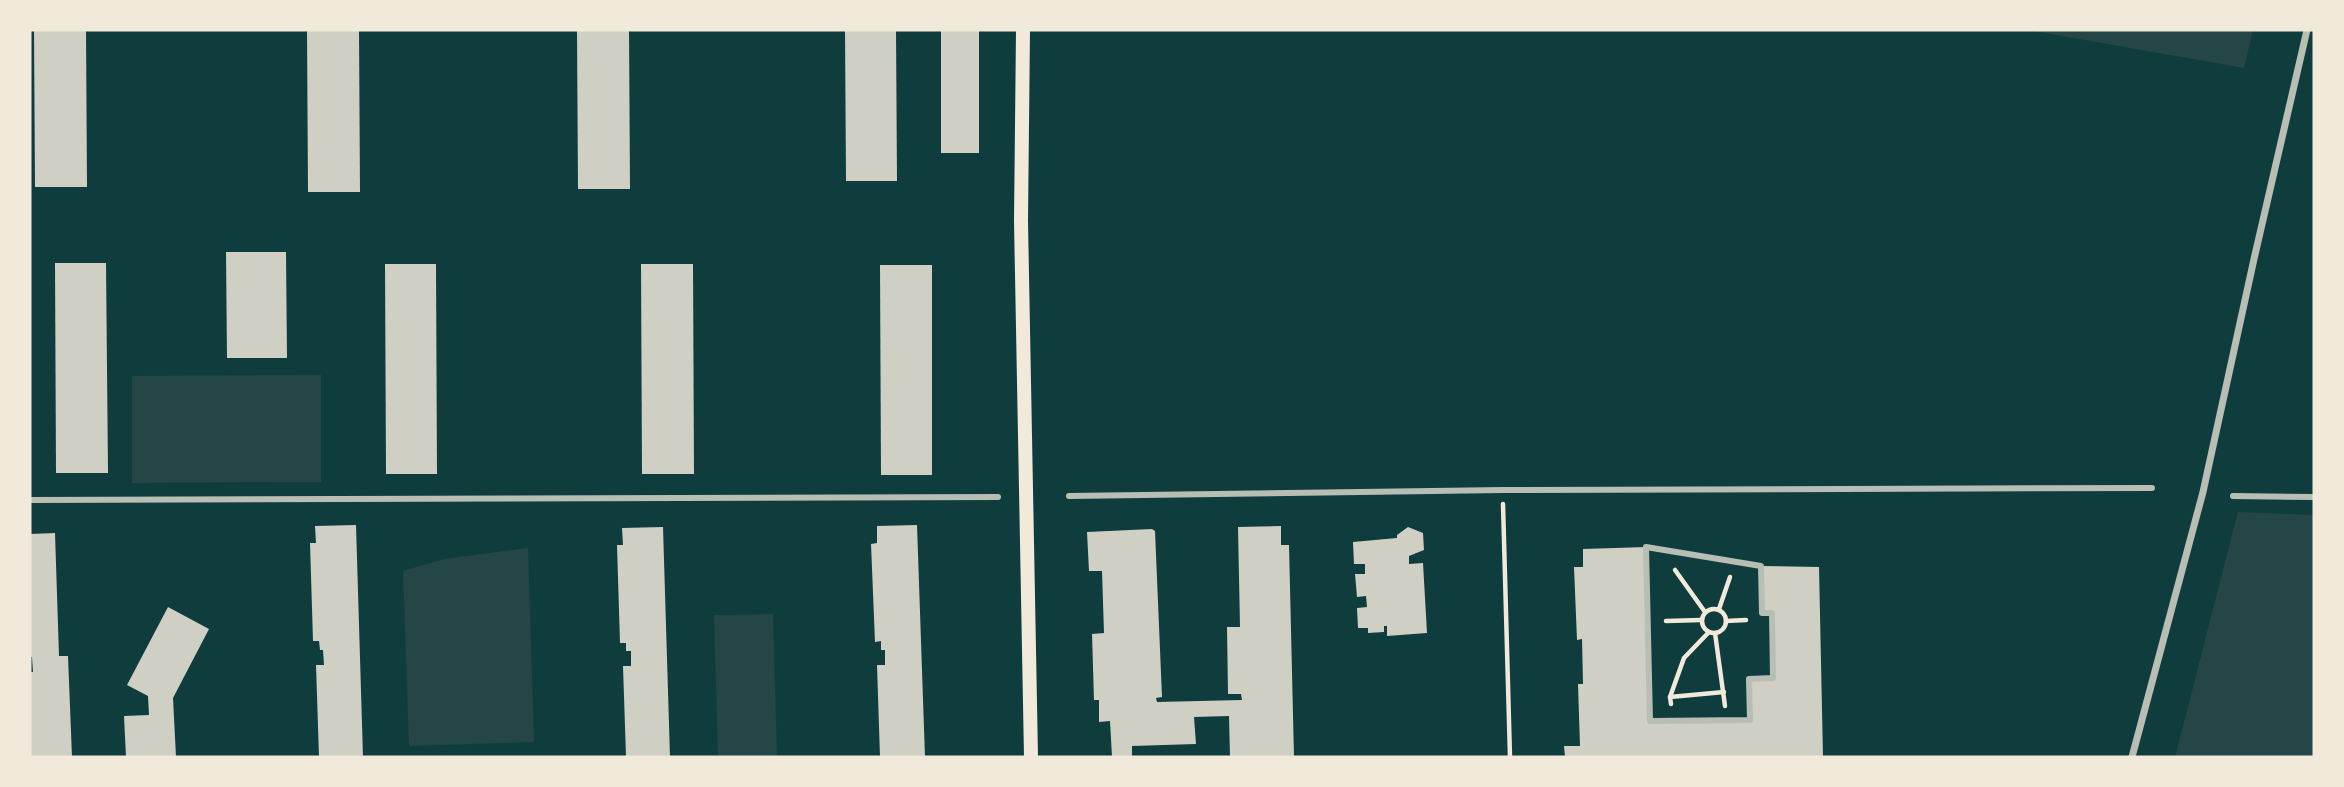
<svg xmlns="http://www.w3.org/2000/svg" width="2344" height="787" font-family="Jost,sans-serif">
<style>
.green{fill:#244646}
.building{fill:#cfcfc3}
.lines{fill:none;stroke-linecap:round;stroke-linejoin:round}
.path{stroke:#f1e9da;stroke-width:4.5}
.pedestrian{stroke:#b8beb3;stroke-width:6}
.minor{stroke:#b8beb3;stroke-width:7}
.secondary{stroke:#f1e9da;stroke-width:14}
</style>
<rect width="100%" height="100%" fill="#0f3d3e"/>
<g class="green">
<path d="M2028,30H2253L2244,68Z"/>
<path d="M321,375V482L132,483V376Z"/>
<path d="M2238,512L2314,515V757H2175Z"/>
<path d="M528,548L534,742L409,746L403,571L444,559Z"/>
<path d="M773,614L777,757H718L714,615Z"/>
</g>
<g class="building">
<path d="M34,30H86L87,187H35Z"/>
<path d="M307,30H359L360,192H308Z"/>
<path d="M577,30H629L630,189H578Z"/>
<path d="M845,30H896L897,181H846Z"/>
<rect x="941" y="30" width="38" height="123"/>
<path d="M226,252H286L287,358H227Z"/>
<path d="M55,263H106L108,473H56Z"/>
<path d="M385,264H436L437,474H386Z"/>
<path d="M641,264H693L694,474H642Z"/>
<path d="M880,265H932V475H881Z"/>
<path d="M356,525L363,757H319L316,665H324L323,650H320L319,641H313L310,543H316L315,526Z"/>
<path d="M917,525L925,757H880L877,665H885V650H881V641L875,642L871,544L877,543V526Z"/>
<path d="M1281,526V545H1289L1294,757H1230L1229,716L1194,717L1196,744L1132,746V757H1112L1110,721L1099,722V700H1094L1092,634L1104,633L1102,571H1089L1087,532L1152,529L1155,531L1162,697L1156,698L1157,702L1242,700L1241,694H1228L1227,627H1240L1238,527Z"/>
<path d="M663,527L670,757H626L623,666H631V651H626V643H620L617,545H623L622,528Z"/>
<path d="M1408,527L1423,533L1424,550L1409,556V564L1423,563L1427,633L1387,636V626H1384V632L1368,633V628H1358L1357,608L1367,607L1366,596L1357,597L1355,574H1365V564H1354L1353,542L1397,538V535Z"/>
<path d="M55,533L59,656H68L72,757H30V672H33L32,657H30V534Z"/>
<path d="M1646,547L1650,721L1750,720L1749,679L1773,678L1772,613H1762L1761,566L1819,567L1823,757H1565L1564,746H1580L1578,684H1583L1582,639L1577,640L1574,567H1583V549Z"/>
<path d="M168,607L209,629L173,698L176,757H126L124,716L149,715L148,696L127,685Z"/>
</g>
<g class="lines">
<g class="path">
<path d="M1503,504L1510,757"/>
<path d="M1675,570L1705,612"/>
<circle cx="1714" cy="621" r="12"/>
<path d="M1719,609L1730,577"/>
<path d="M1666,621L1701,620"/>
<path d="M1726,621L1746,620"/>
<path d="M1715,633L1725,706"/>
<path d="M1670,697L1724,692"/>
<path d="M1671,704L1670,697L1684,658L1709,632"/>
</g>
<g class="pedestrian">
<path d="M1069,496L1503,490L2152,488"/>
<path d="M2233,496L2314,497"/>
<path d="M30,500L998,497"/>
<path d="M1646,547L1761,566L1762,613H1772L1773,678L1749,679L1750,720L1650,721Z"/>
</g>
<path class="minor" d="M2132,757L2203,492L2254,259L2307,30"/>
<path class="secondary" d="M1023,30L1021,221L1031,757"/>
</g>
<rect width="2344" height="787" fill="none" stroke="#f1e9da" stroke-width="63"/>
</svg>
